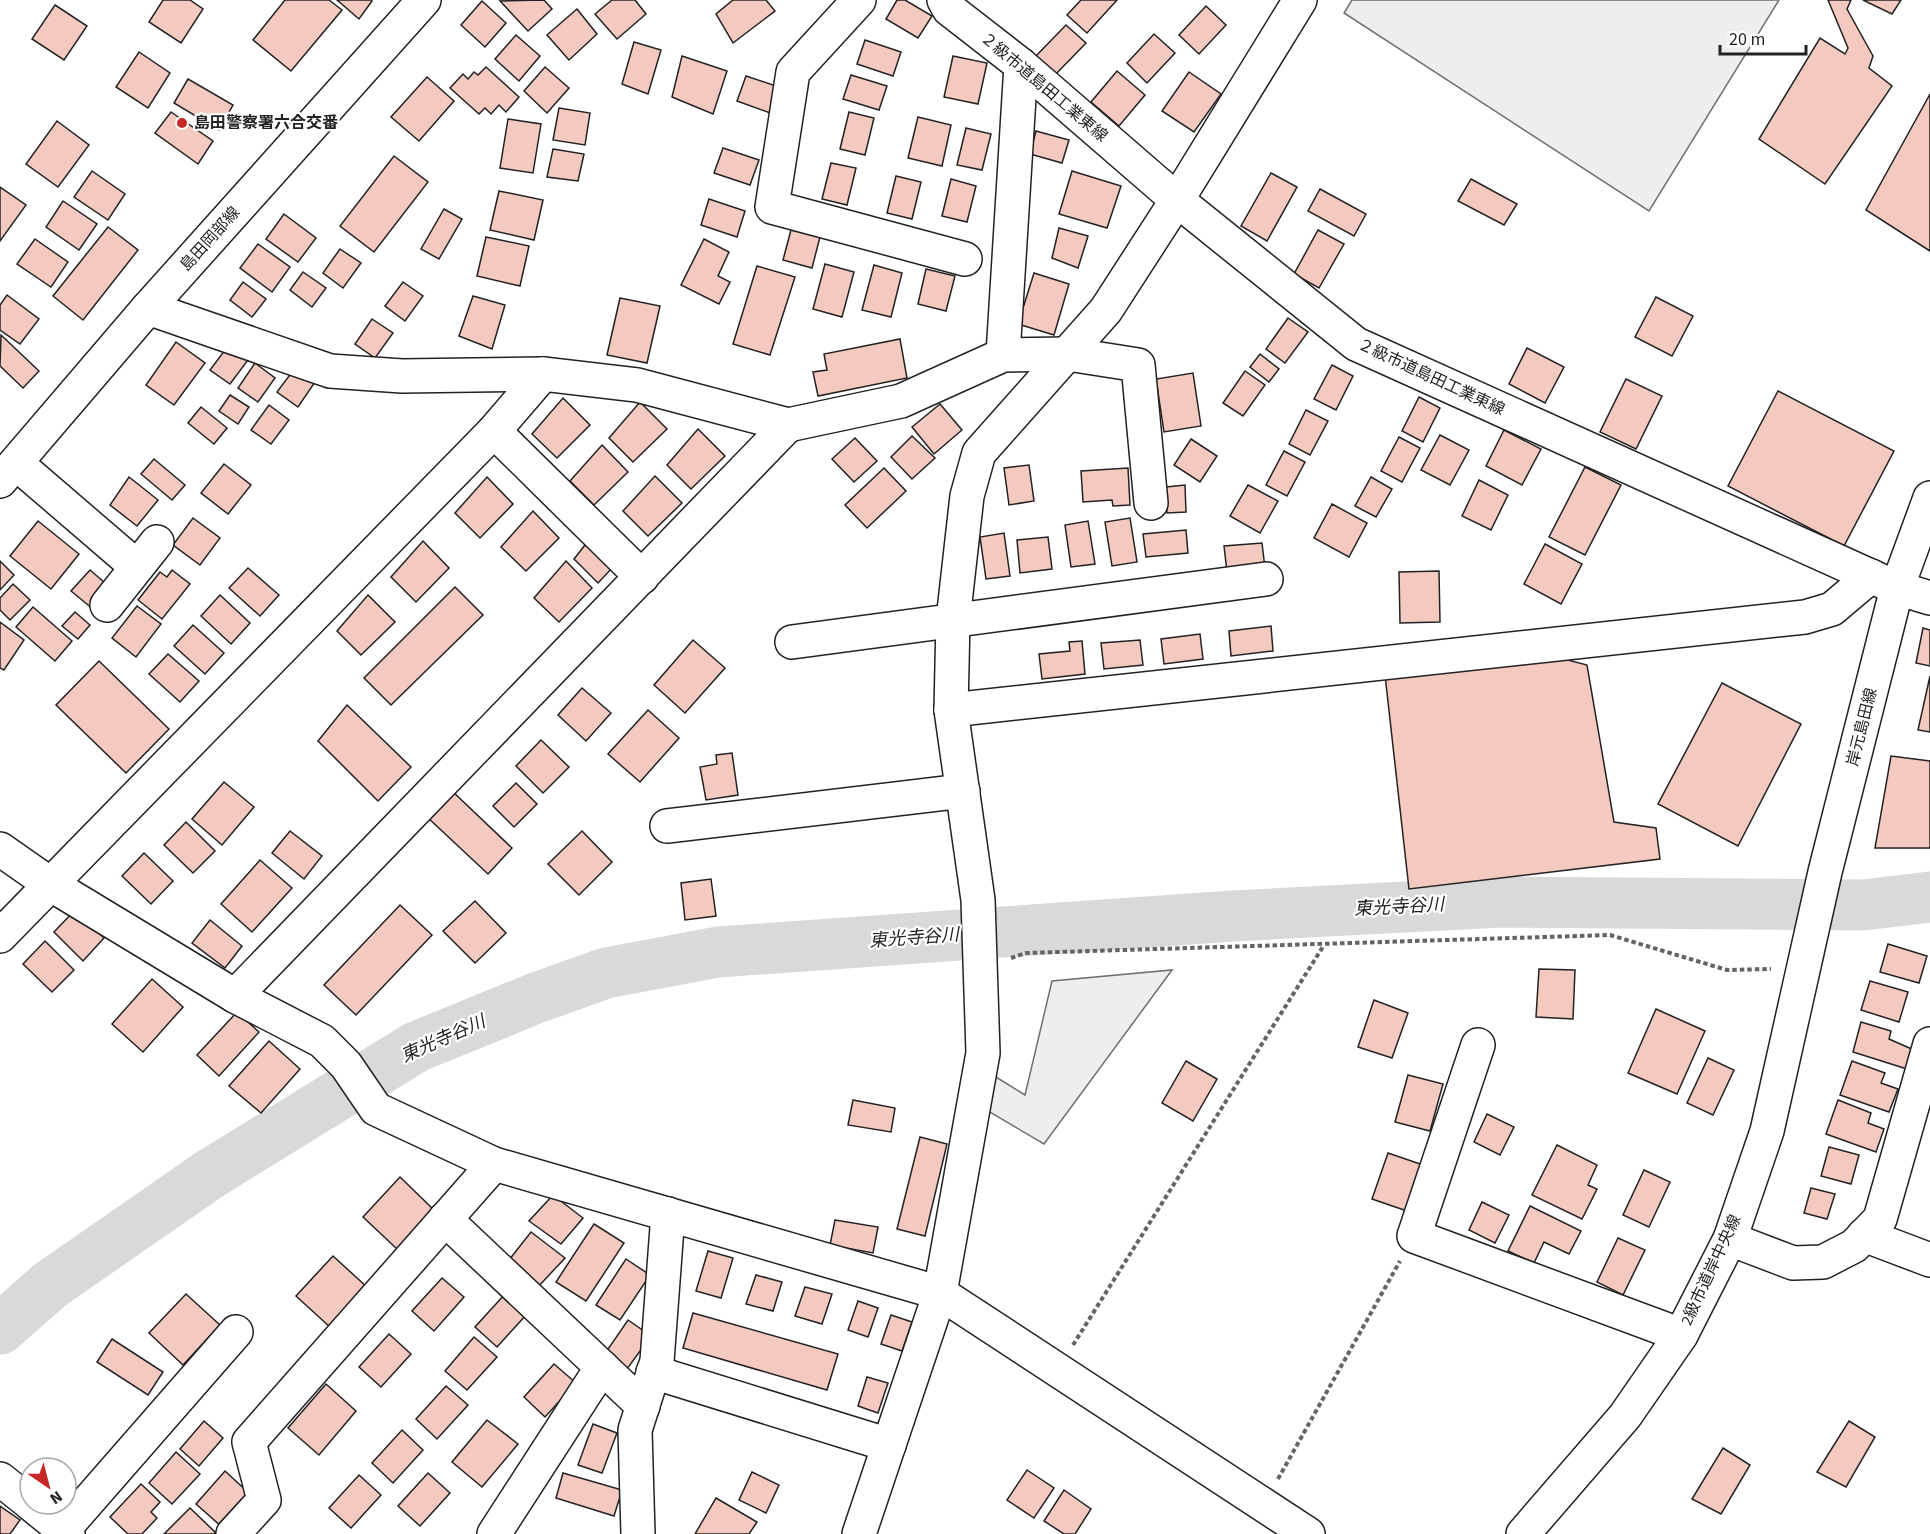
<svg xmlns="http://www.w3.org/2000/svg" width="1930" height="1534" font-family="'Source Sans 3','Noto Sans JP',sans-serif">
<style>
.green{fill:#eee;stroke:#6f6f6f;stroke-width:1.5}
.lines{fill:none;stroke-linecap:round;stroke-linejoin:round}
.river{stroke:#d9d9d9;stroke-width:51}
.building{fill:#f3c9c0;stroke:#222;stroke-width:1.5}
.minor-casing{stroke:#222;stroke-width:36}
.major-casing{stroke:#222;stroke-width:36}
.path{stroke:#646464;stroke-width:4;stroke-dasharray:4.5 3;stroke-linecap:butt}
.minor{stroke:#fff;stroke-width:33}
.major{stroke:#fff;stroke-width:33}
.poi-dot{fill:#c62828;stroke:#fff;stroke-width:2}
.labels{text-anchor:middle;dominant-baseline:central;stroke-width:4.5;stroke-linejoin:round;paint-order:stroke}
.street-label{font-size:16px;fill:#222;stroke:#fff}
.poi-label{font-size:16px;font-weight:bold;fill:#222;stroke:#fff;text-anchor:start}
.water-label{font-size:18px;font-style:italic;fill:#222;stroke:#fff}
</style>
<rect width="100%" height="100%" fill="#fff"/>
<g class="green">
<path d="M1352,0H1779L1649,211L1344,13Z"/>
<path d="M1172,970L1044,1144L988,1111L996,1077L1025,1095L1052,981Z"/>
</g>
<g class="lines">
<path class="river" d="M0,1329L50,1285L210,1174L416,1047L536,998L606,973L718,952L1233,916L1502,902L1863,905L1930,897"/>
</g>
<g class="building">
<path d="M163,0H190L203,9L181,43L149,22Z"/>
<path d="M285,0H329L342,10L291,71L253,40Z"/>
<path d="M337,0H371L372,1L359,19Z"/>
<path d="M544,0L552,9L528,31L500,1Z"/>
<path d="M612,0H635L646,14L617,39L595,14Z"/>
<path d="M733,0H766L775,11L733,43L716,14Z"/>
<path d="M897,0H905L932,16L918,38L886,19Z"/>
<path d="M1081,0H1117L1087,33L1067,15Z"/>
<path d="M1828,0H1851L1847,9L1873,56L1869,68L1892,86L1825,184L1759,139L1820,38L1845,54L1848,48Z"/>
<path d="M1863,0H1901L1892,14Z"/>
<path d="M482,1L506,23L485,47L461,25Z"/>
<path d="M55,5L87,26L64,60L32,39Z"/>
<path d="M1206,6L1226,25L1199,54L1179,35Z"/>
<path d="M577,9L597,34L569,60L547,35Z"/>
<path d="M1066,25L1086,43L1055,75L1035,57Z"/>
<path d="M1154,34L1175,53L1147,83L1127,63Z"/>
<path d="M516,35L540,56L519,81L495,59Z"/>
<path d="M865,40L901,52L893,76L857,64Z"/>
<path d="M634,42L661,50L648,94L622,84Z"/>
<path d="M139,52L170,73L148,108L116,87Z"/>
<path d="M682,56L727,71L713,114L672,97Z"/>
<path d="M953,56L987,63L978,104L944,97Z"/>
<path d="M486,67L519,97L506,112L499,105L491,114L485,108L479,114L450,88L463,74L468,79L474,72L478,75Z"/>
<path d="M545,67L569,88L547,113L524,91Z"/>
<path d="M1117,71L1145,95L1119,126L1091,102Z"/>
<path d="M1189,72L1221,94L1194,132L1162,111Z"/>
<path d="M851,75L887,86L879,110L843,99Z"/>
<path d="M746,76L782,88L773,114L737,101Z"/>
<path d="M427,77L454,101L419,141L391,117Z"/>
<path d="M188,79L233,105L219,130L174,103Z"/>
<path d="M1930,94V251L1866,210Z"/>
<path d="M559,108L590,113L585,145L553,140Z"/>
<path d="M171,112L213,141L198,164L155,133Z"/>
<path d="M849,112L874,118L865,155L840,149Z"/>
<path d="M918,117L951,125L942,166L908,158Z"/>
<path d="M508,119L541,124L533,173L500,168Z"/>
<path d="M57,121L89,145L58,187L26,164Z"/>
<path d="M966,128L991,134L982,170L957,165Z"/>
<path d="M1036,131L1069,140L1062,163L1030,154Z"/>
<path d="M723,148L759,160L750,185L714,173Z"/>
<path d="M553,149L584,154L578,181L547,177Z"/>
<path d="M394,156L428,182L374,252L340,226Z"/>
<path d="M831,163L856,168L847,205L822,199Z"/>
<path d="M92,171L125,194L108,220L74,197Z"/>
<path d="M1072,171L1121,186L1107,228L1059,214Z"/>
<path d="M1271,173L1297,187L1267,241L1241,226Z"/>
<path d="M896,176L921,182L912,219L887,213Z"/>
<path d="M951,179L976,186L967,222L942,216Z"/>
<path d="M1471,179L1517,204L1504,225L1458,201Z"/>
<path d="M0,187L26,205L0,241Z"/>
<path d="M1320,189L1366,214L1354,236L1308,211Z"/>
<path d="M499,191L543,200L534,240L490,230Z"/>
<path d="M709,199L745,211L737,237L701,225Z"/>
<path d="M63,201L97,224L79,250L46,227Z"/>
<path d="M444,209L462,219L439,259L421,249Z"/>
<path d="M284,214L316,238L298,262L266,239Z"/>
<path d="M108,227L138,250L83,320L53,296Z"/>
<path d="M1059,228L1088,236L1078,268L1052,258Z"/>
<path d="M791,230L820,237L812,268L783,260Z"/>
<path d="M1318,230L1344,244L1319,288L1294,274Z"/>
<path d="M486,237L529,246L520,286L477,276Z"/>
<path d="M35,239L68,262L51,287L17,264Z"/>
<path d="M704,239L729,252L718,276L730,282L719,304L681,285Z"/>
<path d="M258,244L290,267L272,292L240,268Z"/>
<path d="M340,249L361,263L343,288L323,273Z"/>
<path d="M825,264L854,272L842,317L813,309Z"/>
<path d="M874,265L902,273L891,317L862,310Z"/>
<path d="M757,266L795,277L770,355L733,344Z"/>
<path d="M926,269L955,276L946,311L918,304Z"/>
<path d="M303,272L326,288L312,307L290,290Z"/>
<path d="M1034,273L1069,284L1054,335L1018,324Z"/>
<path d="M243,282L266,299L252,317L230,300Z"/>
<path d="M403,282L423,296L405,321L385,306Z"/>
<path d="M7,295L39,319L20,344L0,330V305Z"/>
<path d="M473,296L505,305L492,349L459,336Z"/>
<path d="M1656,297L1693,316L1672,356L1635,337Z"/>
<path d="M620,298L660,306L647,363L607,355Z"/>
<path d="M1288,318L1308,332L1285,363L1266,349Z"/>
<path d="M372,319L393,333L375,358L355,344Z"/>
<path d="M1,335L39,371L23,388L0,366Z"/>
<path d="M900,339L907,378L818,396L813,372L827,370L824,354Z"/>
<path d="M176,342L205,363L174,405L146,385Z"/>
<path d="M228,346L248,360L230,384L210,370Z"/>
<path d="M1527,348L1564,367L1545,403L1509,384Z"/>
<path d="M1260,354L1279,369L1269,382L1250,367Z"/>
<path d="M255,363L275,378L258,402L238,388Z"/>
<path d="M1332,365L1353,376L1336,410L1314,399Z"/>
<path d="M295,368L315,382L298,407L277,392Z"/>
<path d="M1245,371L1265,385L1243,416L1223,403Z"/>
<path d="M1193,373L1201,426L1164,432L1156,379Z"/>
<path d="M1626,379L1662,396L1636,449L1600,432Z"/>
<path d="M1778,391L1894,451L1844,546L1728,486Z"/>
<path d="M230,395L249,407L238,424L219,411Z"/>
<path d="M1419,397L1440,408L1423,442L1402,431Z"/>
<path d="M563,398L590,425L557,458L532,434Z"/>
<path d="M640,402L667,429L633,462L609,438Z"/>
<path d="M940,404L962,430L934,454L912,427Z"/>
<path d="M269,405L289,420L271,444L251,430Z"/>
<path d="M201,407L227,428L214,444L188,423Z"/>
<path d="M1306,410L1328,421L1310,455L1289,444Z"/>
<path d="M698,429L725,456L691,489L667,465Z"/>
<path d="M1504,430L1541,449L1522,485L1486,466Z"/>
<path d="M1440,435L1469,450L1450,485L1421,470Z"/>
<path d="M912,436L935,458L912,479L891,457Z"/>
<path d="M1399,437L1420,448L1402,482L1381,471Z"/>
<path d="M855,438L877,461L854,482L832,459Z"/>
<path d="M1191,439L1217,456L1200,482L1174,465Z"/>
<path d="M602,445L628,472L594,505L570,481Z"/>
<path d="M1284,451L1305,462L1287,496L1266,485Z"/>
<path d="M154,459L185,485L172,500L141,474Z"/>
<path d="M224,464L251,485L228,514L201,493Z"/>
<path d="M1029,465L1034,501L1009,505L1004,468Z"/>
<path d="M1585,467L1621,485L1585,555L1549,537Z"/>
<path d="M884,468L906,491L867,528L845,505Z"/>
<path d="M1128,468L1130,505L1113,506L1112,500L1083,502L1081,471Z"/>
<path d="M655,476L682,503L648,536L623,511Z"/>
<path d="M129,477L158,500L137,526L110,505Z"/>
<path d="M487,477L513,504L480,538L455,513Z"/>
<path d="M1371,477L1392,489L1376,517L1355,506Z"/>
<path d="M1479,480L1508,495L1491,530L1462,516Z"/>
<path d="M1185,485L1186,512L1167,513L1166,487Z"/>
<path d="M1248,485L1278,501L1260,533L1230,516Z"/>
<path d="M1332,504L1367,523L1349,557L1314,538Z"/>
<path d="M533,511L559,538L526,571L501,547Z"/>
<path d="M193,518L220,538L200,565L173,545Z"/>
<path d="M1130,518L1137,562L1112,566L1105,522Z"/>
<path d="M38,521L79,554L51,589L10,556Z"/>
<path d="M1088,521L1095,564L1071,567L1065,525Z"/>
<path d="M1186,530L1188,553L1146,557L1143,534Z"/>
<path d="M1004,533L1010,576L986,579L980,537Z"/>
<path d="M1048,537L1052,569L1020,573L1017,540Z"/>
<path d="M589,540L614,566L598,583L574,559Z"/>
<path d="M423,541L449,568L416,602L391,577Z"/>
<path d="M1262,543L1265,568L1227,572L1224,546Z"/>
<path d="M1545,544L1582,564L1561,604L1524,584Z"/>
<path d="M0,561L14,575L0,590Z"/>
<path d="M566,561L592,588L559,622L534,598Z"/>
<path d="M248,568L279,595L260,616L229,588Z"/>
<path d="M90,570L111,588L93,609L71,591Z"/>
<path d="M172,570L190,584L162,619L138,600L160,572L167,577Z"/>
<path d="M1439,571L1440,622L1400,623L1399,572Z"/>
<path d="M13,584L30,600L10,620L0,610V598Z"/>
<path d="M455,587L483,615L391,705L364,678Z"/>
<path d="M220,595L250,623L231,644L201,616Z"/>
<path d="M368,595L395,622L361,655L337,631Z"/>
<path d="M137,606L161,624L136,657L112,638Z"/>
<path d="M33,607L72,641L55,661L16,627Z"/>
<path d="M75,612L90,625L78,639L62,626Z"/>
<path d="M0,622L24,640L4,670L0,668Z"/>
<path d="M193,625L224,653L205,674L174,646Z"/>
<path d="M1271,626L1273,651L1231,656L1229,631Z"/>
<path d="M1923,628L1930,630V666L1916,663Z"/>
<path d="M1200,634L1203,659L1164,664L1161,639Z"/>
<path d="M693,640L725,668L685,713L654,685Z"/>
<path d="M1140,640L1143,665L1104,669L1101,643Z"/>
<path d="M1082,641L1085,674L1042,679L1039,654L1070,651L1069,642Z"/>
<path d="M168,654L199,681L180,702L149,674Z"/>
<path d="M1549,655L1587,665L1614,822L1656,828L1660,859L1409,889L1385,675Z"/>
<path d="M99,661L169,729L126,773L56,705Z"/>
<path d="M1930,676V732L1918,730Z"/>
<path d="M1722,683L1801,724L1738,846L1658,804Z"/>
<path d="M582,688L611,713L586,741L558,715Z"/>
<path d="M347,705L411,767L378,801L318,741Z"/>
<path d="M648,710L679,738L640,782L608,754Z"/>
<path d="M541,740L569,767L543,793L516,766Z"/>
<path d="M732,753L738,795L706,800L700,767L717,764L716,755Z"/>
<path d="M1891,756L1930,761V848H1875Z"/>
<path d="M224,782L254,807L222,845L192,819Z"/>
<path d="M516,783L537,804L514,827L493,806Z"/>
<path d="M451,790L512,848L488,874L426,816Z"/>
<path d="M186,822L215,851L193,873L164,845Z"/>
<path d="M290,831L322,856L304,879L272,853Z"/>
<path d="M582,831L612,862L579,895L548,864Z"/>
<path d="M144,853L173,881L151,904L122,876Z"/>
<path d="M260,860L292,888L252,932L221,904Z"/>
<path d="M711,879L716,916L685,920L681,883Z"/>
<path d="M475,901L506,933L475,963L443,931Z"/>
<path d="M400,905L432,935L356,1015L324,985Z"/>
<path d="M75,910L104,938L83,961L54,932Z"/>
<path d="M210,920L242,946L225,968L192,943Z"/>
<path d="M45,941L74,970L52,992L23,964Z"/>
<path d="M1888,944L1927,956L1919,983L1880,972Z"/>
<path d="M1539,969L1575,970L1573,1019L1536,1017Z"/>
<path d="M152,979L183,1007L143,1052L112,1024Z"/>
<path d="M1870,981L1908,992L1899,1022L1861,1010Z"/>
<path d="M1374,1000L1408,1013L1392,1058L1358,1047Z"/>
<path d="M1656,1009L1705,1031L1677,1094L1628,1073Z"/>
<path d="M237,1012L259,1032L219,1076L197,1055Z"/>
<path d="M1861,1022L1891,1031L1889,1039L1914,1050L1907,1069L1853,1052Z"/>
<path d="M269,1041L300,1069L261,1113L229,1086Z"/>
<path d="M1708,1058L1734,1070L1713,1115L1687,1103Z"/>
<path d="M1186,1061L1217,1079L1193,1121L1162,1103Z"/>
<path d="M1852,1061L1885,1073L1881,1083L1898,1089L1889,1112L1840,1095Z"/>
<path d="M1408,1075L1443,1084L1430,1131L1395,1122Z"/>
<path d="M853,1100L895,1108L891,1132L848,1125Z"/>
<path d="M1838,1100L1871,1113L1868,1123L1884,1129L1876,1152L1826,1134Z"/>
<path d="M1487,1114L1514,1127L1500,1155L1474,1142Z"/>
<path d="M920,1137L947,1144L925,1236L897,1229Z"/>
<path d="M1557,1145L1597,1165L1588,1185L1597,1189L1582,1219L1532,1195Z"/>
<path d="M1829,1147L1859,1155L1851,1184L1821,1176Z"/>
<path d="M1388,1153L1423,1165L1407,1211L1372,1199Z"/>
<path d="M1644,1170L1670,1182L1649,1227L1623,1215Z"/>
<path d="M400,1177L434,1210L397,1249L363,1217Z"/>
<path d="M1811,1188L1835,1194L1827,1219L1804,1213Z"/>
<path d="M553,1195L583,1218L561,1244L529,1221Z"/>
<path d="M1482,1202L1509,1215L1495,1243L1469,1230Z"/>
<path d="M1530,1206L1581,1231L1569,1254L1544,1242L1534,1263L1508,1251Z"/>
<path d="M835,1220L878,1227L873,1253L830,1245Z"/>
<path d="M594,1224L624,1243L586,1301L556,1282Z"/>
<path d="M531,1232L565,1258L537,1288L505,1265Z"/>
<path d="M1618,1238L1645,1250L1623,1295L1597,1282Z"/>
<path d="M708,1251L733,1258L721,1298L696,1291Z"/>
<path d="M333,1256L368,1288L331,1328L296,1296Z"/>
<path d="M626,1259L650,1275L620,1320L596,1305Z"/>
<path d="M756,1275L782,1282L773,1311L746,1304Z"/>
<path d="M442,1278L464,1297L434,1331L412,1311Z"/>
<path d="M805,1287L832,1294L822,1324L795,1316Z"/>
<path d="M186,1294L220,1325L183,1365L149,1333Z"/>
<path d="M505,1294L527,1314L497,1347L475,1327Z"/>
<path d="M858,1301L878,1308L868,1337L848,1330Z"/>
<path d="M693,1313L838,1354L827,1390L683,1348Z"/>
<path d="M891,1315L912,1322L902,1351L881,1344Z"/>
<path d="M628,1320L651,1336L627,1369L606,1352Z"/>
<path d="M389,1334L411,1354L381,1387L359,1367Z"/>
<path d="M474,1337L497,1357L467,1390L445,1371Z"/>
<path d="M112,1339L163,1372L148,1395L97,1362Z"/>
<path d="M554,1364L576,1383L545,1417L524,1397Z"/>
<path d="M867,1377L888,1383L878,1413L858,1406Z"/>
<path d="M326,1384L356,1411L319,1455L288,1428Z"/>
<path d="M446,1386L468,1405L437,1439L416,1419Z"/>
<path d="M487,1420L518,1444L482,1487L452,1462Z"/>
<path d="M204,1421L223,1438L199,1466L180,1449Z"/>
<path d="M1849,1421L1875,1437L1846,1487L1817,1472Z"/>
<path d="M593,1424L617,1433L602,1473L578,1465Z"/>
<path d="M402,1430L423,1450L393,1483L372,1463Z"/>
<path d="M1723,1448L1750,1465L1721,1514L1692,1499Z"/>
<path d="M176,1452L200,1474L172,1504L149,1483Z"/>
<path d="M1027,1470L1054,1488L1034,1518L1007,1500Z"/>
<path d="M225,1471L251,1495L222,1527L196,1504Z"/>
<path d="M752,1472L779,1485L766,1513L739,1500Z"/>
<path d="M428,1473L450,1493L420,1526L398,1506Z"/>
<path d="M563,1473L622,1490L614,1516L556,1498Z"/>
<path d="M359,1475L381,1495L351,1528L329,1508Z"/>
<path d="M141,1484L160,1502L151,1512L157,1518L142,1534H128L110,1517Z"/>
<path d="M1064,1490L1091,1509L1075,1534H1064L1044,1521Z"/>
<path d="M716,1498L757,1522L749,1534H695Z"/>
<path d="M0,1506L20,1520L10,1534H0Z"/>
<path d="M190,1508L215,1532L214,1534H164Z"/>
</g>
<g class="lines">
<g class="minor-casing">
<g id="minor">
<path d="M859,0L793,72L772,207L965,259"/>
<path d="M944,0L949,9L1021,65L1177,200L1356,344L1897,588L1930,598"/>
<path d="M148,308L330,371L402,376L543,374L637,385L788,425L901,401L1003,355L1068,354L1138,365L1151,503"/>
<path d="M1003,355L1021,65"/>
<path d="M494,431L642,577"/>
<path d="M16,463L137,567"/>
<path d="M107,605L157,542"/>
<path d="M792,642L1266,579"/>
<path d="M951,710L1805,617L1832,609L1871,576"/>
<path d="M667,826L963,791"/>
<path d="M0,849L50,884L235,996L322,1041L346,1065L376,1109L494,1164L940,1293L1308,1534"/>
<path d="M0,936L494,431L543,374"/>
<path d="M235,996L788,425"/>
<path d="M1478,1045L1414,1236L1681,1335"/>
<path d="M445,1219L643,1406"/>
<path d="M1864,1235L1930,1260"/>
<path d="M1730,1239L1793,1263L1823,1262L1854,1246L1880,1219L1930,1044"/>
<path d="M653,1372L889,1445"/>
<path d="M0,1479L30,1503"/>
<path d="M31,1504L68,1534"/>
<path d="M63,1530L236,1332"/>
<path d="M233,1534L264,1500L249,1442L494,1164"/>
<path d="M494,1534L602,1367"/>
<path d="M638,1534L635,1430L657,1361L668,1214"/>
<path d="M859,1534L940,1293L983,1053L978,900L951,710L953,620L967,496L979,453L1106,310L1177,200L1300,0"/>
<path d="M1523,1534L1625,1416L1681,1335L1730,1239L1767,1131L1825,872L1897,588L1930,498"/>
</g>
</g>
<g class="major-casing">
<path id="major" d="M0,481L148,308L424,0"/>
</g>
<g class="path">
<path d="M1011,958L1026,953L1610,935L1727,970L1771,969"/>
<path d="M1073,1345L1324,945"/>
<path d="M1278,1479L1400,1261"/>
</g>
<use href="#minor" class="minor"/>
<use href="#major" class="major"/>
</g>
<circle class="poi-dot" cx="182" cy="123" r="6"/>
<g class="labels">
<g class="street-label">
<text transform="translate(1044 87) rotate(40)">２級市道島田工業東線</text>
<text transform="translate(210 239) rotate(-48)">島田岡部線</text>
<text transform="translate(1431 377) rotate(25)">２級市道島田工業東線</text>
<text transform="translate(1862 727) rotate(-76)">岸元島田線</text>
<text transform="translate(1711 1270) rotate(-65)">2級市道岸中央線</text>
</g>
<g class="poi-label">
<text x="194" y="123">島田警察署六合交番</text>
</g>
<g class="water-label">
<text transform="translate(1399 907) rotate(-3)">東光寺谷川</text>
<text transform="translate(914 938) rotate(-4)">東光寺谷川</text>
<text transform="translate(443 1039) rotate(-24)">東光寺谷川</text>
</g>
</g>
<g transform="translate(48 1486) rotate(145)"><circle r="28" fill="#ffffff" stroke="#a7a7a7" stroke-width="1.5"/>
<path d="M0-4.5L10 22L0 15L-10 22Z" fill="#c62828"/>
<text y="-9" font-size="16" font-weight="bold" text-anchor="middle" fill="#222222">N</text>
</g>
<path d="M1720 45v9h86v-9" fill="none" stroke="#222222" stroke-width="3"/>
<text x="1729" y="45" font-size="18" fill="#222222" stroke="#ffffff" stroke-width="4.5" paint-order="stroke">20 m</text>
</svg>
